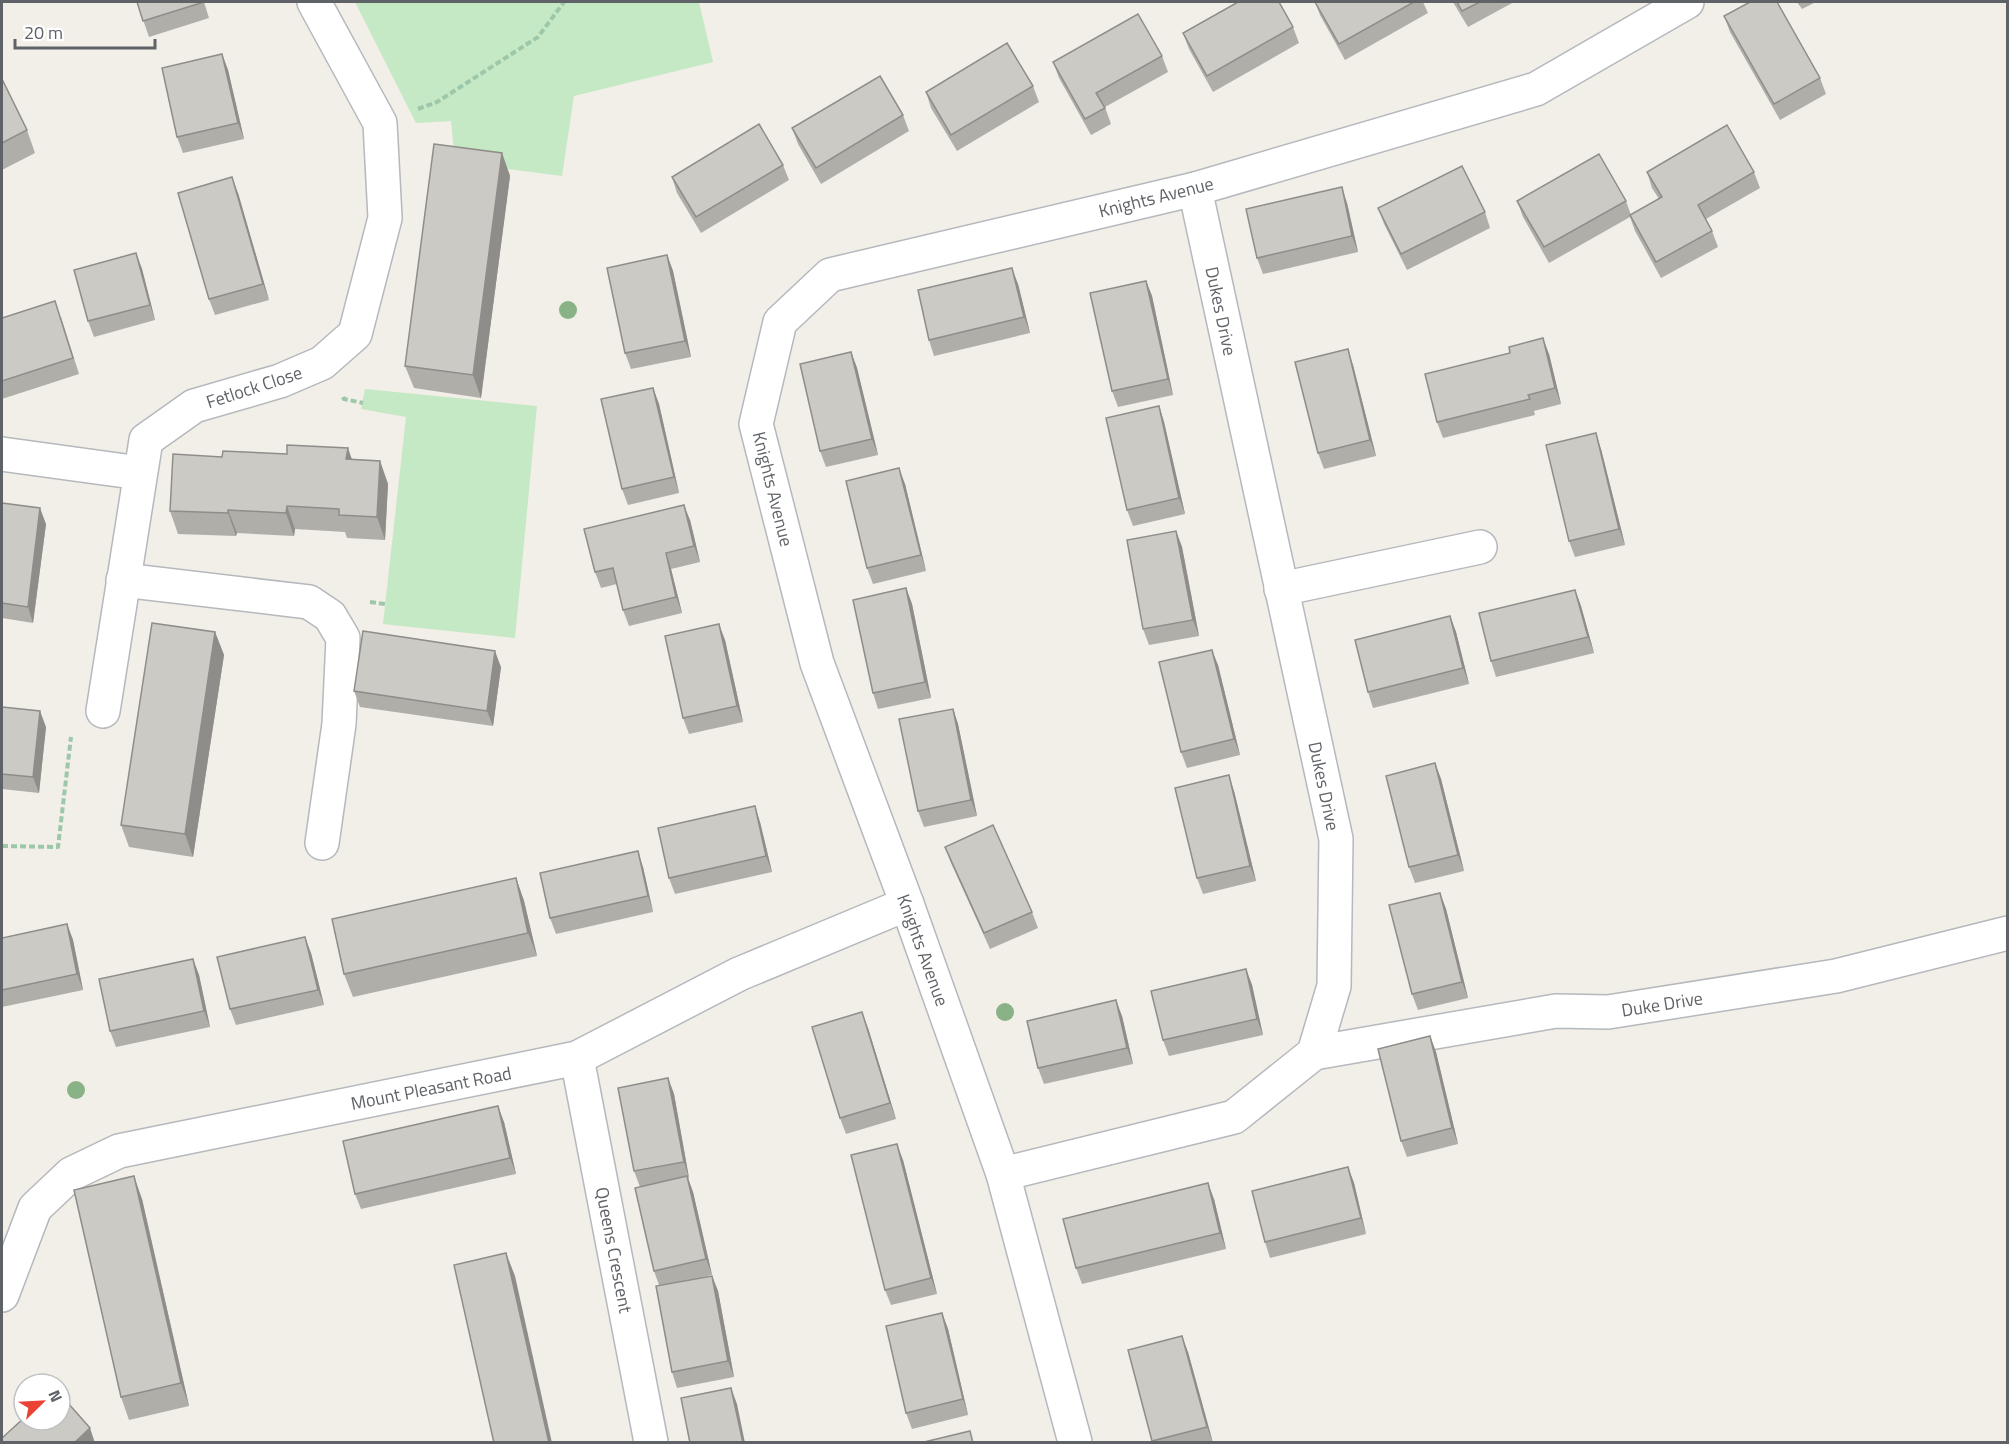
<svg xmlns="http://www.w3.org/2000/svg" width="2009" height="1444" font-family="'Titillium Web',sans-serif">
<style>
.green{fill:#c5e8c5}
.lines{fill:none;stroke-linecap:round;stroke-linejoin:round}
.minor-casing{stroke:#b5b8bc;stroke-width:36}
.path{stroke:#9cc7a9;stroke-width:4;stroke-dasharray:6 3;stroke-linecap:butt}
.minor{stroke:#fff;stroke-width:33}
.tree{fill:#89b387}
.wall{fill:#afaea9}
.shaded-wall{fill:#8f8d8a}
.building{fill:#cccac5;stroke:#8f8d8a;stroke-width:1.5}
.labels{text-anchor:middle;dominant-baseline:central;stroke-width:4.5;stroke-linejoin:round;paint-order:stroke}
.street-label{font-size:18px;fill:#5f6368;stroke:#fff}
</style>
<rect width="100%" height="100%" fill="#f1efe8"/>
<g class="green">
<path d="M355,2H699L713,62L574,96L562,176L455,162L451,121L416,123Z"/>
<path d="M365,389L537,406L515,638L383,624L406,417L361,409Z"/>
</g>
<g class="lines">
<g class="minor-casing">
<g id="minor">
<path d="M2,454L140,473"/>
<path d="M123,580L309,602L330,616L343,638L339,724L322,843"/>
<path d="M1281,589L1480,547"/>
<path d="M103,711L146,440L194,406L280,381L322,363L355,334L385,218L380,123L314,2"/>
<path d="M1314,1053L1556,1011L1608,1012L1836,976L2008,933"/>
<path d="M577,1058L651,1442"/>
<path d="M1003,1174L1234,1117L1314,1053L1334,986L1336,839L1195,189"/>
<path d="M2,1295L35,1208L71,1174L119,1151L577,1058L739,974L907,904"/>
<path d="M1075,1442L1003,1174L907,904L817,663L756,424L780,322L830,275L1195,189L1536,89L1687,2"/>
</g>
</g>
<g class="path">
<path d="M418,109L437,102L538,37L564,2"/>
<path d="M343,397L344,399L363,403"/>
<path d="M370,602L385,604"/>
<path d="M2,846L58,847L71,737"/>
</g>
<use href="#minor" class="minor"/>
</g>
<g class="tree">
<circle cx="568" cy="310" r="9"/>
<circle cx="1005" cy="1012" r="9"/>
<circle cx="76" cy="1090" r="9"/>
</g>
<g class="wall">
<path d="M137,2H204L209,18L149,37Z"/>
<path d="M1315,2H1423L1428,13L1345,60L1320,15Z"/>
<path d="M1453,2H1514L1468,27Z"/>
<path d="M1797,2H1816L1802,9Z"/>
<path d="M1724,16L1820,78L1826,94L1780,120L1730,32Z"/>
<path d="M1293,27L1299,43L1213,92L1189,49L1183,33Z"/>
<path d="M222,54L228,70L244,139L183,153L177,137Z"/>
<path d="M1162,56L1168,72L1105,107L1111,124L1091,135L1059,78L1053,62Z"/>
<path d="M2,79L27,130L35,153L2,170Z"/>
<path d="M1033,86L1039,102L957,151L931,108L926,92Z"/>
<path d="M903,115L909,131L821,184L798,144L792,128Z"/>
<path d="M502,153L510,176L481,398L414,388L405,366Z"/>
<path d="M783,165L789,180L701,233L677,193L672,177Z"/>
<path d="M1647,172H1754L1760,188L1706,219L1712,231L1718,247L1661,278L1635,231L1630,217L1549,263L1523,217L1517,201H1626L1631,215L1659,199L1652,188Z"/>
<path d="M238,193L269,300L215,315L209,299Z"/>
<path d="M1347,203L1358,252L1263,274L1257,258Z"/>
<path d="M1378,208L1485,212L1490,228L1407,270L1384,224Z"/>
<path d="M136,253L142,269L155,320L94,337L88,321Z"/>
<path d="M667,255L673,271L691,357L631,369L625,353Z"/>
<path d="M1146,281L1152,296L1173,395L1118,407L1112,391Z"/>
<path d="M1018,284L1030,333L934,356L929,340Z"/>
<path d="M61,317L79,374L2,399V318Z"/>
<path d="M851,352L857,368L878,455L826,467L820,451Z"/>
<path d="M1549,354L1561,404L1534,411L1535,415L1443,438L1437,422Z"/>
<path d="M1353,365L1376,456L1324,469L1318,453Z"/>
<path d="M653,388L659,404L679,493L628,505L622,489Z"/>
<path d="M1159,406L1164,422L1185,514L1133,526L1127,510Z"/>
<path d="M1601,449L1625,545L1575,557L1569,541Z"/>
<path d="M222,457L352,459L380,461L388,484L385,540L347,538L345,532L295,529L294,536L237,533L236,536L178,534L170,511Z"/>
<path d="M905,484L926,571L873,584L867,568Z"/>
<path d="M2,503L46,524L33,623L2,618Z"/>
<path d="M690,520L700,562L671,569L682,613L629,626L623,610L617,584L601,588L595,572Z"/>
<path d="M1176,531L1182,547L1199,636L1149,645L1143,629Z"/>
<path d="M906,588L912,604L931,698L878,709L873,693Z"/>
<path d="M1575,590L1581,606L1594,653L1496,677L1491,661Z"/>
<path d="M1450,616L1456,632L1469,684L1373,708L1368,692Z"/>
<path d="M215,632L224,655L193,857L129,847L121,825Z"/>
<path d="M725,640L743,722L689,734L683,718Z"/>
<path d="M1218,665L1240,755L1187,768L1181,752Z"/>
<path d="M501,667L493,726L360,707L354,691Z"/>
<path d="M2,707L46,727L39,793L2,789Z"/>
<path d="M953,709L958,724L977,816L924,827L918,811Z"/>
<path d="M1435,763L1441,779L1464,871L1415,883L1409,867Z"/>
<path d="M1234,791L1256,881L1203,894L1197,878Z"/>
<path d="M760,822L772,872L675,894L669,878Z"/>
<path d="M945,847L1032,912L1038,928L990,949L951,863Z"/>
<path d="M643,867L653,912L556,934L550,918Z"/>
<path d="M516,878L524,901L537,956L353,997L344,974Z"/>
<path d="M1440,893L1446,909L1468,998L1418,1010L1412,994Z"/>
<path d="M67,924L73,940L83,990L2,1007V938Z"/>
<path d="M311,953L324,1005L236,1025L230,1009Z"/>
<path d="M193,959L199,975L210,1027L116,1047L110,1031Z"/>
<path d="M1246,969L1252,985L1263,1035L1169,1056L1163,1040Z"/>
<path d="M1122,1016L1133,1064L1044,1084L1038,1068Z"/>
<path d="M868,1028L896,1119L846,1134L840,1118Z"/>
<path d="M1430,1036L1436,1052L1458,1144L1407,1157L1401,1141Z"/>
<path d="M668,1078L674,1094L689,1178H688L693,1192L712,1275L702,1277L712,1276L718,1291L734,1377L677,1388L672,1372L659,1285L654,1271L640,1187L634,1171Z"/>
<path d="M504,1122L516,1174L361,1209L355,1194Z"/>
<path d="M903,1160L937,1294L891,1305L885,1290Z"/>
<path d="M1348,1167L1354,1183L1366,1234L1270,1258L1265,1242Z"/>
<path d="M142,1199L189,1406L129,1420L121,1397Z"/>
<path d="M1214,1199L1226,1249L1082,1284L1076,1268Z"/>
<path d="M942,1313L948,1329L968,1415L912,1429L906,1413Z"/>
<path d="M1128,1350L1188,1352L1213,1443H1153Z"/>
</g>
<g class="shaded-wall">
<path d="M222,54L228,70L244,139L238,123Z"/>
<path d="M502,153L510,176L481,398L473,375Z"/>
<path d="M232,177L238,193L269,300L263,284Z"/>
<path d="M1342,187L1347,203L1358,252L1352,236Z"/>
<path d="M136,253L142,269L155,320L150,305Z"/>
<path d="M667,255L673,271L691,357L685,341Z"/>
<path d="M1012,268L1018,284L1030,333L1024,317Z"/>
<path d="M1146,281L1152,296L1173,395L1168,379Z"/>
<path d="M1543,338L1549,354L1561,404L1555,388Z"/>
<path d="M1348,349L1353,365L1376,456L1370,440Z"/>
<path d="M851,352L857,368L878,455L872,439Z"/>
<path d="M653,388L659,404L679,493L674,477Z"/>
<path d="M1159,406L1164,422L1185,514L1179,498Z"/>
<path d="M1596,433L1601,449L1625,545L1619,529Z"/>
<path d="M348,448L356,471L346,459Z"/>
<path d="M380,461L388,484L385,540L377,517Z"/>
<path d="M899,468L905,484L926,571L921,555Z"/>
<path d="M684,505L690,520L700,562L694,546Z"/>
<path d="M287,506L295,529L294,536L286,513Z"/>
<path d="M40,508L46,524L33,623L28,607Z"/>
<path d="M228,510L237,533L236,536L228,513Z"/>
<path d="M1176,531L1182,547L1199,636L1193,620Z"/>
<path d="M666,553L671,569L682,613L676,597Z"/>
<path d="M906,588L912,604L931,698L925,682Z"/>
<path d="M1575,590L1581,606L1594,653L1588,637Z"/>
<path d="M1450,616L1456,632L1469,684L1463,668Z"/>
<path d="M719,624L725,640L743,722L737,706Z"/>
<path d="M215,632L224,655L193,857L185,834Z"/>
<path d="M1212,650L1218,665L1240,755L1234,739Z"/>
<path d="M495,651L501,667L493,726L487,711Z"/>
<path d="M953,709L958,724L977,816L971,800Z"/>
<path d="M40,711L46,727L39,793L33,777Z"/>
<path d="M1435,763L1441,779L1464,871L1458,855Z"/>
<path d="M1229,775L1234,791L1256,881L1250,866Z"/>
<path d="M755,806L760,822L772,872L766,856Z"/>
<path d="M638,851L643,867L653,912L648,896Z"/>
<path d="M516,878L524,901L537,956L528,933Z"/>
<path d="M1440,893L1446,909L1468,998L1462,982Z"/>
<path d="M67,924L73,940L83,990L77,974Z"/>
<path d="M305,937L311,953L324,1005L318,990Z"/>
<path d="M193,959L199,975L210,1027L204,1011Z"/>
<path d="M1246,969L1252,985L1263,1035L1257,1019Z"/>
<path d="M1116,1000L1122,1016L1133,1064L1127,1048Z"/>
<path d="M862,1012L868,1028L896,1119L890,1103Z"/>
<path d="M1430,1036L1436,1052L1458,1144L1452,1128Z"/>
<path d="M668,1078L674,1094L689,1178L684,1162Z"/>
<path d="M498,1106L504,1122L516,1174L510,1158Z"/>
<path d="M897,1144L903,1160L937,1294L931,1278Z"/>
<path d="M1348,1167L1354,1183L1366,1234L1361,1218Z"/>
<path d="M134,1176L142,1199L189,1406L181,1383Z"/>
<path d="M687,1176L693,1192L712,1275L706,1259Z"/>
<path d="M1208,1183L1214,1199L1226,1249L1220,1233Z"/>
<path d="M506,1253L515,1276L552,1443H549Z"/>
<path d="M712,1276L718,1291L734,1377L728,1361Z"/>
<path d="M942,1313L948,1329L968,1415L963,1399Z"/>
<path d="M1182,1336L1188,1352L1213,1443L1207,1427Z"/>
<path d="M731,1388L737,1404L745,1443H743Z"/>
<path d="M90,1428L95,1443H74Z"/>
</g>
<g class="building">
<path d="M137,2H204L143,21Z"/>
<path d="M1238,2H1279L1293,27L1207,76L1183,33Z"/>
<path d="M1315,2H1414L1339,44Z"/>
<path d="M1457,2H1480L1462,11Z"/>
<path d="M1750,2H1777L1820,78L1774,104L1724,16Z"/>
<path d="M1138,14L1162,56L1096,93L1105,108L1085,119L1053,62Z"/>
<path d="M1007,43L1033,86L951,135L926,92Z"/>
<path d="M222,54L238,123L177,137L162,68Z"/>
<path d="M880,76L903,115L816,168L792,128Z"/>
<path d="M2,79L27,130L2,143Z"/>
<path d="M759,124L783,165L696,217L672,177Z"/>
<path d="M1727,125L1754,172L1698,205L1712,231L1656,262L1630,215L1662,197L1647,172Z"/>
<path d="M434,144L502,153L473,375L405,366Z"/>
<path d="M1599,154L1626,201L1544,247L1517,201Z"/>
<path d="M1462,166L1485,212L1401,254L1378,208Z"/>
<path d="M232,177L263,284L209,299L178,193Z"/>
<path d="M1342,187L1352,236L1257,258L1246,209Z"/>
<path d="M136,253L150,305L88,321L74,270Z"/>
<path d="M667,255L685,341L625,353L607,268Z"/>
<path d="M1012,268L1024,317L929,340L918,290Z"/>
<path d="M1146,281L1168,379L1112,391L1090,293Z"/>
<path d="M55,301L73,358L2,381V318Z"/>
<path d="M1543,338L1555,388L1528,395L1530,399L1437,422L1425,374L1510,353L1509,347Z"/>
<path d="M1348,349L1370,440L1318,453L1295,362Z"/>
<path d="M851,352L872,439L820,451L800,364Z"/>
<path d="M653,388L674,477L622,489L601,399Z"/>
<path d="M1159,406L1179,498L1127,510L1106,418Z"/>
<path d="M1596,433L1619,529L1569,541L1546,445Z"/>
<path d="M287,445L348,448L346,459L380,461L377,517L339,515V509L287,506L286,513L228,510V513L170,511L173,454L222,457L223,451L287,454Z"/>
<path d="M899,468L921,555L867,568L846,481Z"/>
<path d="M2,503L40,508L28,607L2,603Z"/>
<path d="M684,505L694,546L666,553L676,597L623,610L613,568L595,572L584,529Z"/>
<path d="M1176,531L1193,620L1143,629L1127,540Z"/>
<path d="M906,588L925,682L873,693L853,600Z"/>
<path d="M1575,590L1588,637L1491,661L1479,613Z"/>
<path d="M1450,616L1463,668L1368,692L1355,640Z"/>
<path d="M152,623L215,632L185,834L121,825Z"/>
<path d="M719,624L737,706L683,718L665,636Z"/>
<path d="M363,631L495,651L487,711L354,691Z"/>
<path d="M1212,650L1234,739L1181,752L1159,662Z"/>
<path d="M2,707L40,711L33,777L2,774Z"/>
<path d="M953,709L971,800L918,811L899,719Z"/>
<path d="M1435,763L1458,855L1409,867L1386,776Z"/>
<path d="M1229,775L1250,866L1197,878L1175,788Z"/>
<path d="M755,806L766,856L669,878L658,828Z"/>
<path d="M993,825L1032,912L984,933L945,847Z"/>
<path d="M638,851L648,896L550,918L540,873Z"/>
<path d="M516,878L528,933L344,974L332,919Z"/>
<path d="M1440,893L1462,982L1412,994L1389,905Z"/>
<path d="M67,924L77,974L2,990V938Z"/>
<path d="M305,937L318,990L230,1009L217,957Z"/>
<path d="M193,959L204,1011L110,1031L99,979Z"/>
<path d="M1246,969L1257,1019L1163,1040L1151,991Z"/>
<path d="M1116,1000L1127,1048L1038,1068L1027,1021Z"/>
<path d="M862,1012L890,1103L840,1118L812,1027Z"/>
<path d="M1430,1036L1452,1128L1401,1141L1378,1049Z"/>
<path d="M668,1078L684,1162L634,1171L618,1088Z"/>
<path d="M498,1106L510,1158L355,1194L343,1141Z"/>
<path d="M897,1144L931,1278L885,1290L851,1155Z"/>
<path d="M1348,1167L1361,1218L1265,1242L1252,1191Z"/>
<path d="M134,1176L181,1383L121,1397L74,1190Z"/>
<path d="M687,1176L706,1259L654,1271L635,1188Z"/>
<path d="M1208,1183L1220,1233L1076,1268L1063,1219Z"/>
<path d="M506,1253L549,1443H494L454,1265Z"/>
<path d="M712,1276L728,1361L672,1372L656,1286Z"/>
<path d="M942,1313L963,1399L906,1413L886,1326Z"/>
<path d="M1182,1336L1207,1427L1152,1441L1128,1350Z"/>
<path d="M731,1388L743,1443H690L681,1398Z"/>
<path d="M60,1394L90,1428L74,1443H2V1438L24,1418V1420H60Z"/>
<path d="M970,1431L973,1443H920Z"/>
</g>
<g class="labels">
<g class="street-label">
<text transform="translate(1156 197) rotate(-14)">Knights Avenue</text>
<text transform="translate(1221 311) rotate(78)">Dukes Drive</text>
<text transform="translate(254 387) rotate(-18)">Fetlock Close</text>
<text transform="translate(773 489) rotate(76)">Knights Avenue</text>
<text transform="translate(1324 786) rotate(78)">Dukes Drive</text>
<text transform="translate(923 950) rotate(70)">Knights Avenue</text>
<text transform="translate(1662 1004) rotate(-9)">Duke Drive</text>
<text transform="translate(431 1088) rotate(-11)">Mount Pleasant Road</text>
<text transform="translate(614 1250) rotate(79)">Queens Crescent</text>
</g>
</g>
<rect width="2009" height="1444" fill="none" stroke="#5f6368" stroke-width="6"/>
<g transform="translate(42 1402) rotate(66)"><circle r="28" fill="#ffffff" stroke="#bfc1c3" stroke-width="1.5"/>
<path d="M0-4.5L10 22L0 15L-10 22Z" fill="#ea4335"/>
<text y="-9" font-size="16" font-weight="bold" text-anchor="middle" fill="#5f6368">N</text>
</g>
<path d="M15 39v9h140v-9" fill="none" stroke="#5f6368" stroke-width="3"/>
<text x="24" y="39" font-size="18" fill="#5f6368" stroke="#ffffff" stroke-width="4.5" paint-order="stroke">20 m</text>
</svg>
